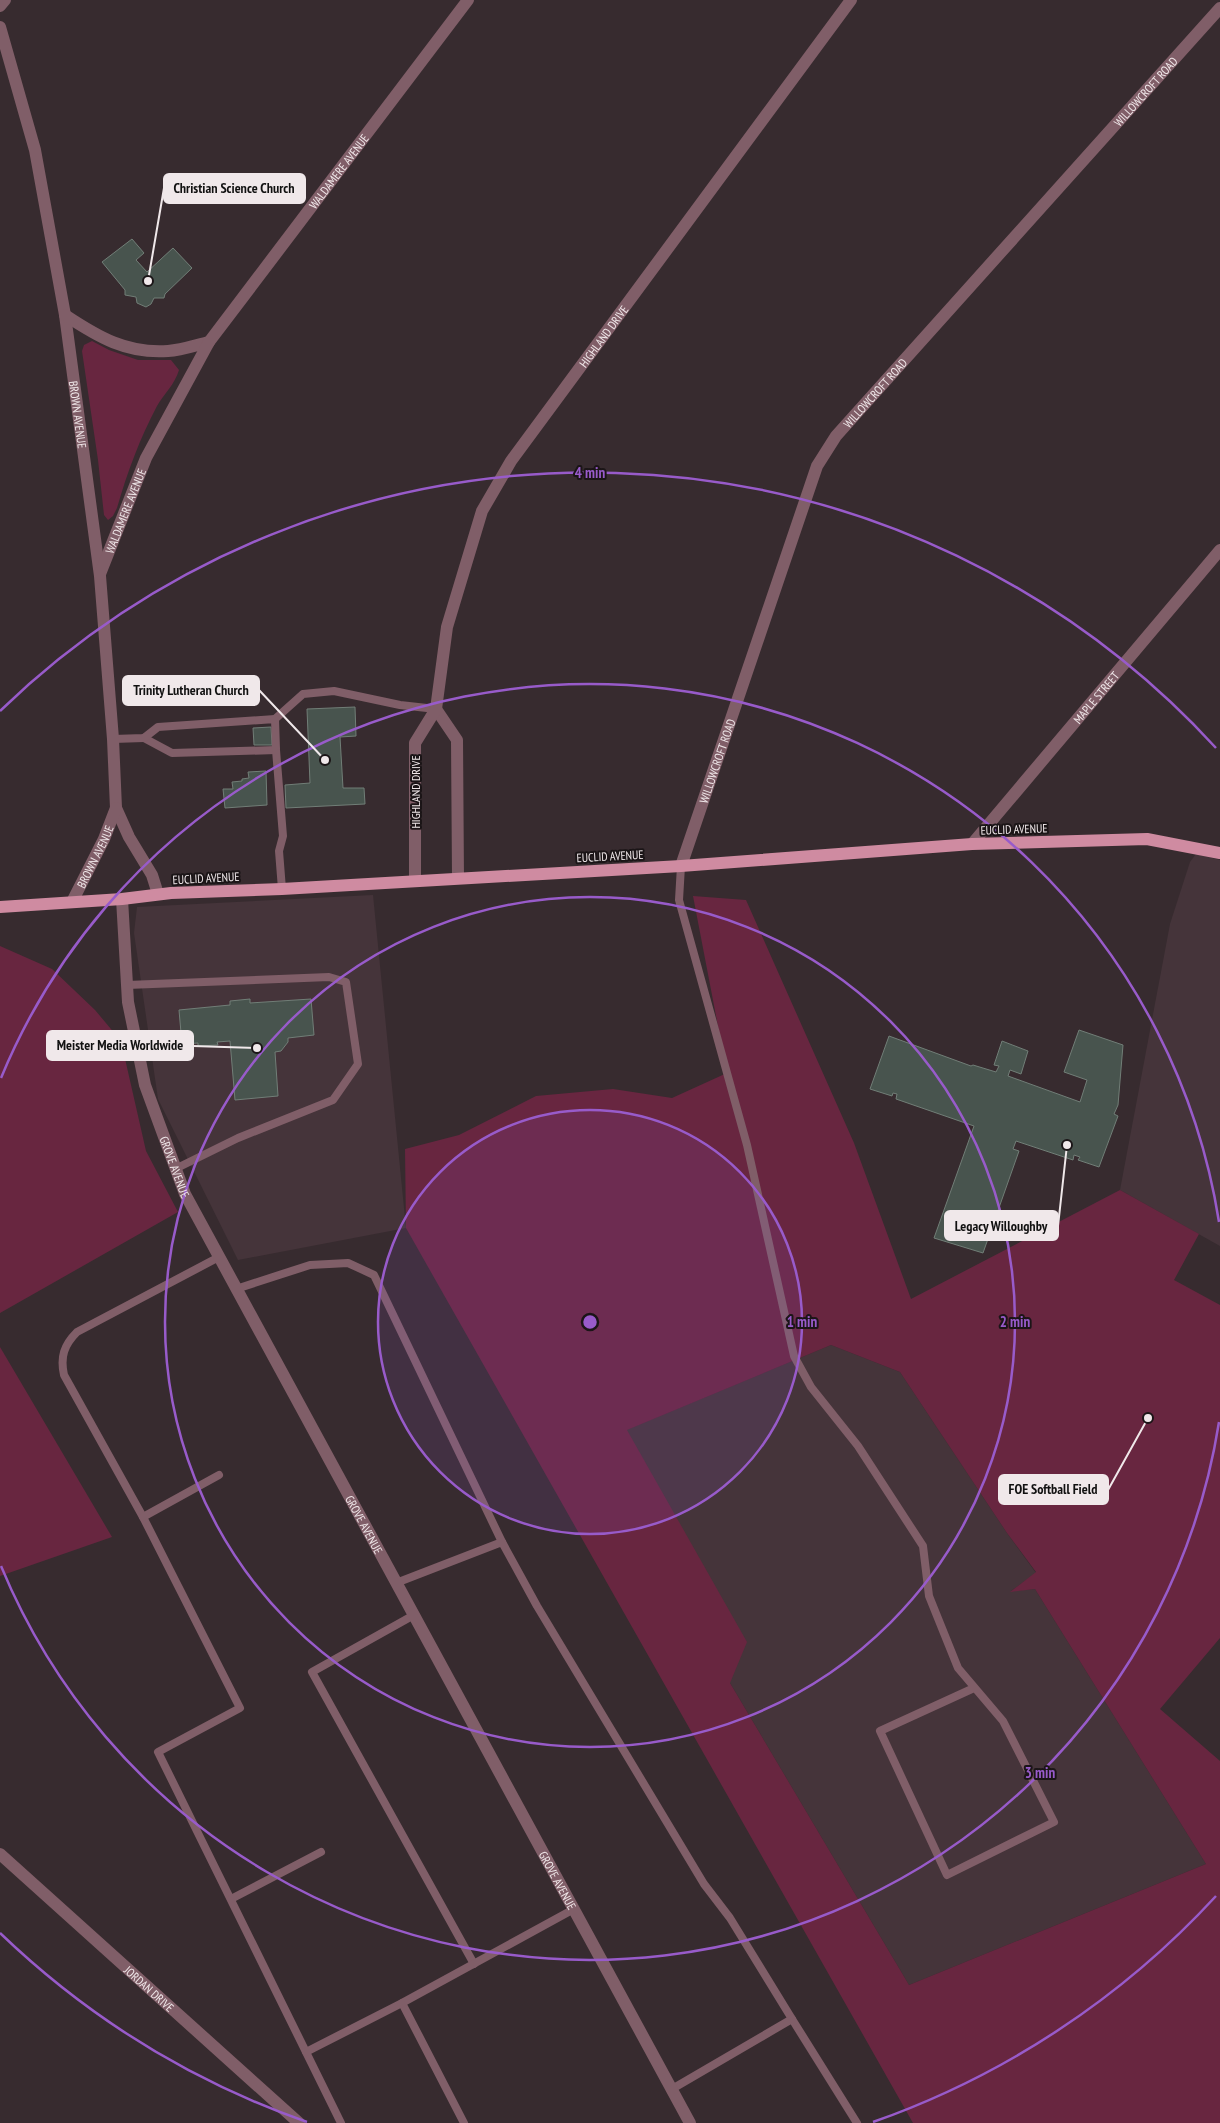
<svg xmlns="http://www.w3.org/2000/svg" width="1220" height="2123" font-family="'PT Sans Narrow',sans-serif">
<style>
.built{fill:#45343a}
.green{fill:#682640;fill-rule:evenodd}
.building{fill:#48544e;stroke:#717e77}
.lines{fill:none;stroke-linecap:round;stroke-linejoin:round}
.lane{stroke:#805e68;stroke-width:8}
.street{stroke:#805e68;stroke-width:12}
.primary{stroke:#cf8ba1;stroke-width:12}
.ring{fill:none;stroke:#985bca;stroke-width:2.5}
.labels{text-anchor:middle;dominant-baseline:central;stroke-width:4;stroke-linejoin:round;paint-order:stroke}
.street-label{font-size:12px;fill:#f0e8ea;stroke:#1b1517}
.centre{fill:#985bca;stroke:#1b1517;stroke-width:2.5}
.ring-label{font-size:15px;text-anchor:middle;font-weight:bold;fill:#985bca;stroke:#1b1517;stroke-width:4;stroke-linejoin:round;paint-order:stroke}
.leader{fill:none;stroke:#f0e8ea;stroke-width:2}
.callout-dot{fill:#f0e8ea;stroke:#1b1517;stroke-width:2}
.callout{fill:#f0e8ea;stroke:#f0e8ea;stroke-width:2}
.callout-label{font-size:14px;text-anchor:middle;font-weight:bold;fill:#111}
</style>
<rect width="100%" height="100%" fill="#372b2f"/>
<g class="built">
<path d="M1196,854L1220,860V1246L1120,1190L1170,924L1190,862Z"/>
<path d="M373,895L406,1228L238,1260L158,1099L134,933L137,907Z"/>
<path d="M831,1345L900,1372L1007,1533L1036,1573L1011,1591L1035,1589L1206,1864L909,1985L730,1683L626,1430Z"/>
</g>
<g class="green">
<path d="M92,341L109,350L138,360H171L179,370C175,384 164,394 157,406C140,438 127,473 117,508L113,516L108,520L104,515L98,460L82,351L84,345Z"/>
<path d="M693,896L746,900L854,1143L911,1299L1120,1190L1199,1234L1174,1280L1220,1305V1638L1160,1709L1220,1761V2123H913L406,1228L405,1149L459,1135L536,1096L613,1089L672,1098L727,1073ZM831,1345L900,1372L1007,1533L1036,1572L1010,1592L1035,1589L1206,1864L909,1985L730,1683L747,1642L627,1430Z"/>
<path d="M0,946L52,969L95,1010L121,1041L146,1151L178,1212L0,1313Z"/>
<path d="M0,1347L112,1537L0,1576Z"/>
</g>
<g class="building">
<path d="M132,239L144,253L136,260L147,272L173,248L192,268L165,294L164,298H154L151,304L146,307L137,303L136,297L125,295V290L102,262Z"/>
<path d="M355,707L356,736L340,737L343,788H364L365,804L286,808L285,785L310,783L307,709Z"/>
<path d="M271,727L272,745H254L253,728Z"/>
<path d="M266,771L267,805L225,808L223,789H233L232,782L242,781V779L249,778L248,772Z"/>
<path d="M250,999V1003L311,999L314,1035L288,1038V1042L281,1051L275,1052L278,1096L235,1100L230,1041L217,1042L218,1045L198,1046V1043L182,1044L179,1010L230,1005V1001Z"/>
<path d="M1079,1030L1123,1045L1118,1105L1114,1114L1118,1116L1099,1167L1078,1160L1080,1157L1074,1155L1073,1160L1016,1141L1013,1149L1019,1151L983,1253L934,1238L974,1126L896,1099L897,1094L893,1093L892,1096L870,1089L889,1036L971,1066L973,1065L996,1072L999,1066L994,1065L1002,1041L1028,1051L1021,1074L1010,1070L1008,1076L1080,1102L1087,1080L1064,1072Z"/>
</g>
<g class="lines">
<g class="lane">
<path d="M275,719L303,694L334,691L400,705L436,709"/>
<path d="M144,738L172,753L276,750"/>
<path d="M113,739L144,738L158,727L275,719L276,750L283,836L279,851L282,889"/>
<path d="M681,866L679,900L747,1145L794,1356L811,1387L858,1446L923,1546L929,1596L958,1668L1003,1721L1054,1822L947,1875L880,1731L974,1688"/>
<path d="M127,985L329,977L346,982L358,1064L333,1100L238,1138L175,1169"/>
<path d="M219,1257L77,1332C64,1345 60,1357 64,1375L143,1517L240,1708L158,1752L341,2123"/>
<path d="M236,1289L310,1265L348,1263L374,1275L502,1542"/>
<path d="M143,1517L219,1475"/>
<path d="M396,1583L502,1542L537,1606L704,1884L730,1918L792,2019"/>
<path d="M414,1615L312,1672L474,1964"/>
<path d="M231,1899L321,1852"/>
<path d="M402,2003L464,2123"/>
<path d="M306,2052L402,2003L574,1909"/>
<path d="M672,2089L792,2019L857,2123"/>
</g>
<g class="street">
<path d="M0,6L5,0"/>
<path id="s1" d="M0,27L35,150L65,315L100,576L113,739L116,808L129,837L152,875L158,894"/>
<path d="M65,315C98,337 127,354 168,351C182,350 196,345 209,342"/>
<path id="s2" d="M100,574L146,458L209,342L468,0"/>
<path d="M436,709L457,740L458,878"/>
<path id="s3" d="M972,844L1220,550"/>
<path id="s4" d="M681,866L817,466L836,436L1220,8"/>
<path id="s5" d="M415,881V743L436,709L447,627L482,511L511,461L851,0"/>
<path id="s6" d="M122,899L128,1002L145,1085L185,1194L690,2123"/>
<path id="s7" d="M72,902L104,839L116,808"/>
<path id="s8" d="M0,1854L299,2123"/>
</g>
<path class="primary" d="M0,907L122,899L171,893L282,889L681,866L972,844L1147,839L1220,853"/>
</g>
<circle cx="590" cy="1322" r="212" fill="#985bca" fill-opacity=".12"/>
<g class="ring">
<circle cx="590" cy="1322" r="212"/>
<circle cx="590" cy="1322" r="425"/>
<path d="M1219 1422A637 637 0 0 1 1 1566M1 1078A637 637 0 0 1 1219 1222"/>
<path d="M1216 1896A849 849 0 0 1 873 2122M307 2122A849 849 0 0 1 0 1933M0 711A849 849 0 0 1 1216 748"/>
</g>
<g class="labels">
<g class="street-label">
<text stroke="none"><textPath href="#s4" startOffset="921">WILLOWCROFT ROAD</textPath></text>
<text stroke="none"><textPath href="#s2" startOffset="471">WALDAMERE AVENUE</textPath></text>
<text stroke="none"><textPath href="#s5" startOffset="595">HIGHLAND DRIVE</textPath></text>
<text stroke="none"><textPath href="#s4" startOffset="516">WILLOWCROFT ROAD</textPath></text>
<text stroke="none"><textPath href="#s1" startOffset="396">BROWN AVENUE</textPath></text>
<text stroke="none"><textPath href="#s2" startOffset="68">WALDAMERE AVENUE</textPath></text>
<text stroke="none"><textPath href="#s3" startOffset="192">MAPLE STREET</textPath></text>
<text stroke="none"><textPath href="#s4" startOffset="111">WILLOWCROFT ROAD</textPath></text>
<text transform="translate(415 792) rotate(-90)">HIGHLAND DRIVE</text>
<text transform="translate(1014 829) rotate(-2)">EUCLID AVENUE</text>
<text stroke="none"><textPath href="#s7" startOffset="51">BROWN AVENUE</textPath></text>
<text transform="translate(610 856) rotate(-3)">EUCLID AVENUE</text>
<text transform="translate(206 878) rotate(-3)">EUCLID AVENUE</text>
<text stroke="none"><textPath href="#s6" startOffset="275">GROVE AVENUE</textPath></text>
<text stroke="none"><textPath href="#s6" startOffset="680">GROVE AVENUE</textPath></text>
<text stroke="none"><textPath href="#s6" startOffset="1085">GROVE AVENUE</textPath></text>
<text stroke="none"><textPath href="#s8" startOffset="201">JORDAN DRIVE</textPath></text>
</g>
</g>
<circle cx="590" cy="1322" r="8" class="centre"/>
<g class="ring-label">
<text x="590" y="478">4 min</text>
<text x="802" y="1327">1 min</text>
<text x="1015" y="1327">2 min</text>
<text x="1040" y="1778">3 min</text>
</g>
<path class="leader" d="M148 281L164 188M325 760L259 690M257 1048L193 1046M1067 1145L1058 1226M1148 1418L1108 1490"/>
<g class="callout-dot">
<circle cx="148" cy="281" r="5"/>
<circle cx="325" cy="760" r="5"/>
<circle cx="257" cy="1048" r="5"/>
<circle cx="1067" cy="1145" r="5"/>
<circle cx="1148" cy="1418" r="5"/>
</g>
<g class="callout">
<rect x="164" y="174" width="141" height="29" rx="5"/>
<rect x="123" y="676" width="136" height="29" rx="5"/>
<rect x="47" y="1031" width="146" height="29" rx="5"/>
<rect x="945" y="1211" width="113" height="29" rx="5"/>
<rect x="999" y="1475" width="109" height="29" rx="5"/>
</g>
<g class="callout-label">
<text x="234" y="193">Christian Science Church</text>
<text x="191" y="695">Trinity Lutheran Church</text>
<text x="120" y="1050">Meister Media Worldwide</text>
<text x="1001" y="1231">Legacy Willoughby</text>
<text x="1053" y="1494">FOE Softball Field</text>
</g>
</svg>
